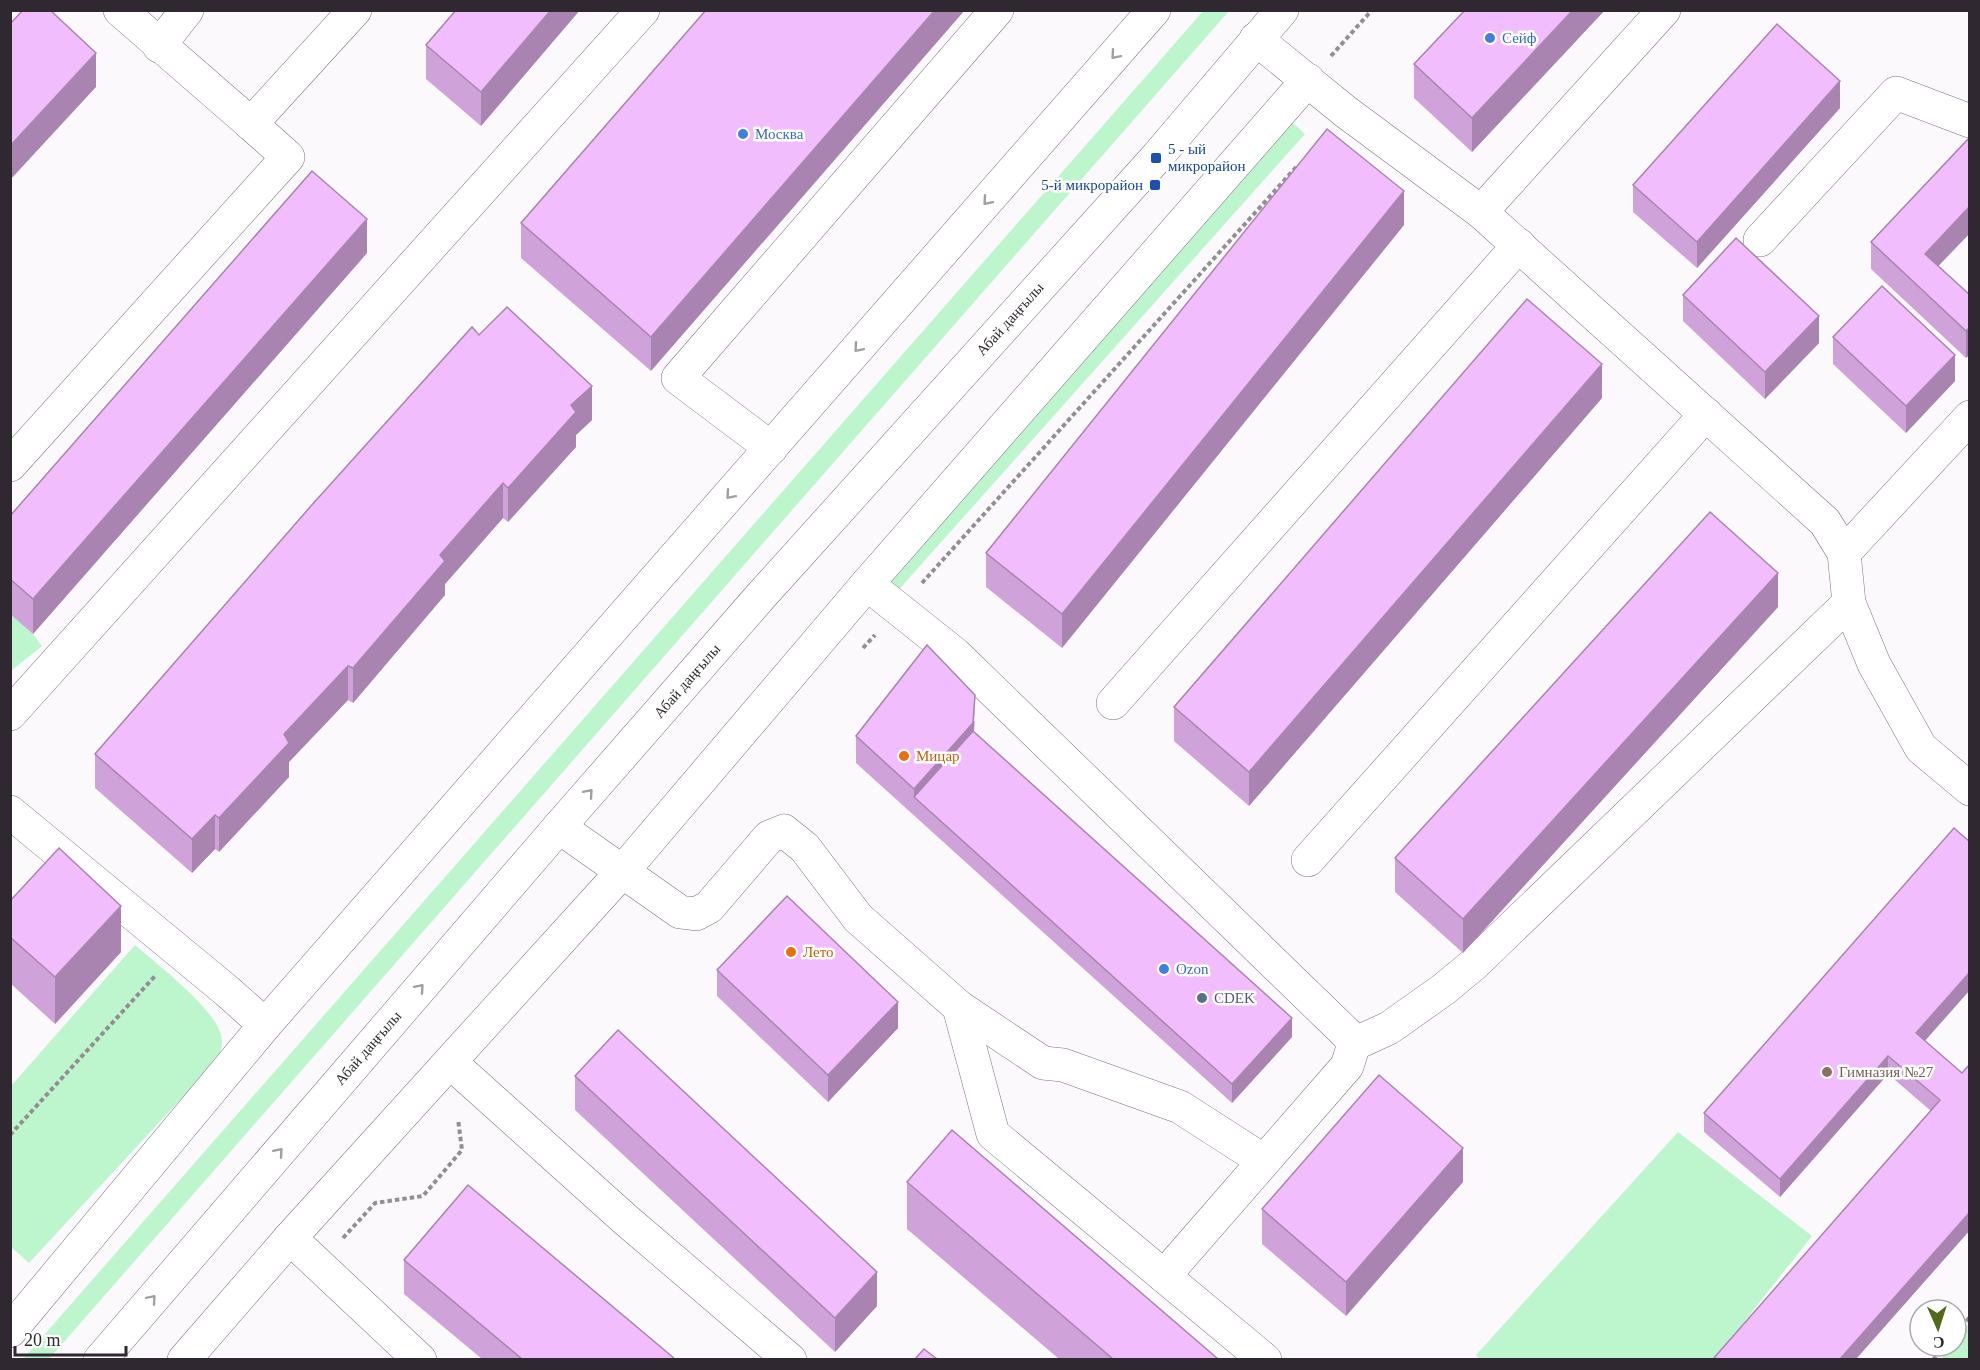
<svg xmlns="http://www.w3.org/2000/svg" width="1980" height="1370" font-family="Georgia,serif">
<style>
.green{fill:#bdf6cd}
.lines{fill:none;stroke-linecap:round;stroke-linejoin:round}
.minor-casing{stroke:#817284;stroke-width:34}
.major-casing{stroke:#817284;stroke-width:34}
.path{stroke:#938e94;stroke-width:4;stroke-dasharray:4.5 3;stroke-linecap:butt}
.minor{stroke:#fff;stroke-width:33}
.major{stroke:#fff;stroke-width:33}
.wall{fill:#cfa3d9}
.shaded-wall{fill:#a984b0}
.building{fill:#f1bdfc;stroke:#a984b0;stroke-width:1.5}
.oneway{stroke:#a19ea2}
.shop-dot{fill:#3f7fe0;stroke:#fff;stroke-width:2}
.transit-dot{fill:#1a4fb4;stroke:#fff;stroke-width:2}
.food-dot{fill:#e8710a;stroke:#fff;stroke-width:2}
.service-dot{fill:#5c6f8a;stroke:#fff;stroke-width:2}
.education-dot{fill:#8d6e63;stroke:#fff;stroke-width:2}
.labels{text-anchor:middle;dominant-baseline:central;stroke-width:5;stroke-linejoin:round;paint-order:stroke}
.shop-label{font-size:15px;fill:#366cbe;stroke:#fff;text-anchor:start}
.transit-label{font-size:15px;fill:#164399;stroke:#fff;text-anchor:start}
.street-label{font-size:15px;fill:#2f2830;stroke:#fff}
.food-label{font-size:15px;fill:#c56008;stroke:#fff;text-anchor:start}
.service-label{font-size:15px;fill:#4e5e75;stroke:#fff;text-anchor:start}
.education-label{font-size:15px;fill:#785e54;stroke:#fff;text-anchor:start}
</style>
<rect width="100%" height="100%" fill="#fcf9fd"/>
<g class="green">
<path d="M1204,10L1229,11L49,1359H23Z"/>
<path d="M1293,123L1305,134L894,595L883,585Z"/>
<path d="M11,614L33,634L42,646L11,671Z"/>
<path d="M135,945C157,964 215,1009 221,1035C224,1045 220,1053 216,1061L29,1263L11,1247V1086Z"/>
<path d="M1678,1132L1812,1236L1715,1359L1481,1360L1476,1355Z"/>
<path d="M1969,1323V1359H1941L1951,1346H1956V1340Z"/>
</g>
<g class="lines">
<g class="minor-casing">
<g id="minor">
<path d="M120,10L251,124L355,10"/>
<path d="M1256,39L1346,112L1481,212L1825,522L1844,553L1849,603L1874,664L1921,748L1970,789"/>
<path d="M159,46L187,10"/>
<path d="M1481,212L1664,10"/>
<path d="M1760,240L1896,93L1970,121"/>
<path d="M771,448L678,378L997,10"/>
<path d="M10,465L288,157L251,124"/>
<path d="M1844,553L1970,417"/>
<path d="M867,584L955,654L1347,1034L1354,1044L1347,1066L1164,1276"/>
<path d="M1113,703L1519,245"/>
<path d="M10,714L643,10"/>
<path d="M10,812L227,991L265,1025"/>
<path d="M559,827L680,912L696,914L709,907L769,837L784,831L805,848L858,918L959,1007L1043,1063L1063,1065L1180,1107L1264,1161"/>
<path d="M1308,860L1706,414"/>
<path d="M959,1007L993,1134L1265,1360"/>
<path d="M1354,1044L1389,1028L1444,989L1473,965L1849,603"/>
<path d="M450,1062L626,1220L790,1360"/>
<path d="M290,1238L420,1360"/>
<path d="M184,1360L290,1238L622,872L867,584L1308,80"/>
</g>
</g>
<g class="major-casing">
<g id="major">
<path d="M10,1331L265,1025L1154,10"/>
<path d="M100,1360L559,827L760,597L1156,158L1282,10"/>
</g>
</g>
<g class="path">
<path d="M1331,56L1372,10"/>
<path d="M922,583L1298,165"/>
<path d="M863,648L875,635"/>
<path d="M10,1135L155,976"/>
<path d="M343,1238L375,1203L423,1196L462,1150L458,1119"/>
<path d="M1956,1332L1970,1317"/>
<path d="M1933,1360L1944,1346"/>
</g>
<use href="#minor" class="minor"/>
<use href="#major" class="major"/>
</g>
<g class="wall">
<path d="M456,10H580L481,126L426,79V45Z"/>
<path d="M706,10L651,371L521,258V223Z"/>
<path d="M1465,10H1605L1472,152L1414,98V64Z"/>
<path d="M1840,108L1697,268L1633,212V185Z"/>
<path d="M1970,137V233L1938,266L1970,295V354L1966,358L1871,269V242Z"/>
<path d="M1404,225L1062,648L986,587V553Z"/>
<path d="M367,253L33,634L10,614V516Z"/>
<path d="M1683,295L1819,343L1765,399L1683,321Z"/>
<path d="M479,335L592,420L576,435V447L508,522L503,518L445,584V595L353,703L348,700L289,762V777L219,852L215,849L192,873L95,788V754Z"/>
<path d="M1833,337L1955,381L1906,433L1833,364Z"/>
<path d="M1602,398L1249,806L1174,741V707Z"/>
<path d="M1778,607L1463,953L1395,892V858Z"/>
<path d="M975,721L974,732L1292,1037L1232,1103L856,763V736Z"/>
<path d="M10,901L121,952L55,1024L10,983Z"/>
<path d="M717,970L898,1028L828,1102L717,996Z"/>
<path d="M1925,1041L1962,1073L1970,1064V1230L1856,1359L1931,1111L1888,1074L1780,1197L1704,1132V1113Z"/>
<path d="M575,1076L877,1306L835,1352L575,1110Z"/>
<path d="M907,1182L1218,1359H1059L907,1229Z"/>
<path d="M1463,1182L1346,1316L1262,1244V1209Z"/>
<path d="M404,1260L675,1359H482L404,1294Z"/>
</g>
<g class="shaded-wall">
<path d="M551,10H580L481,126V92Z"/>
<path d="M935,10H965L651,371V337Z"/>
<path d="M1573,10H1605L1472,152V118Z"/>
<path d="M96,53V87L10,180V146Z"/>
<path d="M1840,81V108L1697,268V242Z"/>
<path d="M1404,191V225L1062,648V614Z"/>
<path d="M1970,206V233L1925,280V254Z"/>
<path d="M367,219V253L33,634V599Z"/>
<path d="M1819,316V343L1765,399V372Z"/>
<path d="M1970,327V354L1966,358V331Z"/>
<path d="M1955,355V381L1906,433V406Z"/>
<path d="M1602,364V398L1249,806V772Z"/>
<path d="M592,386V420L576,435V447L508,522V488L571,405Z"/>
<path d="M503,483V518L445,584V595L353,703V668L440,555Z"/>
<path d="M1778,573V607L1463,953V919Z"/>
<path d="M348,666V700L289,762V777L219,852V818L284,734Z"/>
<path d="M975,695L973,750L914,797V815V789Z"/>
<path d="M215,815V849L192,873V839Z"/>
<path d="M121,906V952L55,1024V977Z"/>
<path d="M1970,972V990L1916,1051V1033Z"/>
<path d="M898,1002V1028L828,1102V1075Z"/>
<path d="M1292,1018V1037L1232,1103V1084Z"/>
<path d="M1888,1056V1074L1780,1197V1179Z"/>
<path d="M1463,1148V1182L1346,1316V1282Z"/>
<path d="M1970,1212V1230L1856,1359H1840Z"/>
<path d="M877,1272V1306L835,1352V1318Z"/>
</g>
<g class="building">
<path d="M23,10H50L96,53L10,146V24Z"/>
<path d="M456,10H551L481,92L426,45Z"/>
<path d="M706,10H935L651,337L521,223Z"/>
<path d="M1465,10H1573L1472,118L1414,64Z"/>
<path d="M1777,24L1840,81L1697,242L1633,185Z"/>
<path d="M1327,129L1404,191L1062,614L986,553Z"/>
<path d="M1970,137V206L1925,254L1970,295V327L1966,331L1871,242Z"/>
<path d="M312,171L367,219L33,599L10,579V516Z"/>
<path d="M1736,238L1819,316L1765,372L1683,295Z"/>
<path d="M1882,286L1955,355L1906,406L1833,337Z"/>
<path d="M1527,299L1602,364L1249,772L1174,707Z"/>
<path d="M507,307L592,386L571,405L576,412L508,488L503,483L440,555L445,561L353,668L348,666L284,734L289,743L219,818L215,815L192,839L95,754L310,507L472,327L479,335Z"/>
<path d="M1710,512L1778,573L1463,919L1395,858Z"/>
<path d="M927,645L975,695L973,723L914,789L856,736Z"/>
<path d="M973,731L1292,1018L1232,1084L914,797Z"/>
<path d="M1954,828L1970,842V972L1916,1033L1962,1073L1970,1064V1212L1840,1359H1713L1940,1100L1888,1056L1780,1179L1704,1113Z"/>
<path d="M59,848L121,906L55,977L10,937V901Z"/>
<path d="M787,896L898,1002L828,1075L717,970Z"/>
<path d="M618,1030L877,1272L835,1318L575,1076Z"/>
<path d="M1379,1075L1463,1148L1346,1282L1262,1209Z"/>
<path d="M952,1130L1218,1359H1113L907,1182Z"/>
<path d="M468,1185L675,1359H522L404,1260Z"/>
<path d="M924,1349L937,1359H915Z"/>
</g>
<defs><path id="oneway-chevron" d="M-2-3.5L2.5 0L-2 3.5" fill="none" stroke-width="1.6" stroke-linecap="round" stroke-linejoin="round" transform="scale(1.5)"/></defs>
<g class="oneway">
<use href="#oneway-chevron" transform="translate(1115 55) rotate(131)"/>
<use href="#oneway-chevron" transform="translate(987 201) rotate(131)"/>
<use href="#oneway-chevron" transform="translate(858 348) rotate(131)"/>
<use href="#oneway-chevron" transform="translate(730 495) rotate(131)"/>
<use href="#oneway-chevron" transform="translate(589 793) rotate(-49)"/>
<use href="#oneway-chevron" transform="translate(420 988) rotate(-49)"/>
<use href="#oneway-chevron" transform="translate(279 1152) rotate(-49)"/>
<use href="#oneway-chevron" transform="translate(152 1299) rotate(-49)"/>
</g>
<g class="shop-dot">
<circle cx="1490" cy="38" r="6"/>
<circle cx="743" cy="134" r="6"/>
<circle cx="1164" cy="969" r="6"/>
</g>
<g class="transit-dot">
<rect x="1150" y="152" width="12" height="12" rx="3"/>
<rect x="1149" y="179" width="12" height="12" rx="3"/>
</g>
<g class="food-dot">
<circle cx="904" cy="756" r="6"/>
<circle cx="791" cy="952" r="6"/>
</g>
<circle class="service-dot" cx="1202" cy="998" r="6"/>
<circle class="education-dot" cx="1827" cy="1072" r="6"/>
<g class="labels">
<g class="shop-label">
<text x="1502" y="38">Сейф</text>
<text x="755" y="134">Москва</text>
<text x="1176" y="969">Ozon</text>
</g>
<g class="transit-label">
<text x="1168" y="149">5 - ый<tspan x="1168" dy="17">микрорайон</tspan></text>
<text x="1143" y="185" text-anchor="end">5-й микрорайон</text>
</g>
<g class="street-label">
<text transform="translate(1010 319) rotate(-48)">Абай даңғылы</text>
<text transform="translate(687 681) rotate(-49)">Абай даңғылы</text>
<text transform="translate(368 1048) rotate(-49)">Абай даңғылы</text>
</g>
<g class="food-label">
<text x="916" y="756">Мицар</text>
<text x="803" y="952">Лето</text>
</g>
<g class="service-label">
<text x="1214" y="998">CDEK</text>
</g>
<g class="education-label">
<text x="1839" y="1072">Гимназия №27</text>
</g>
</g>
<rect width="1980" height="1370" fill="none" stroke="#2f2830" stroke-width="24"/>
<g transform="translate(1938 1328) rotate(177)"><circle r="28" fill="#ffffff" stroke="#aca9ac" stroke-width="1.5"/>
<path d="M0-4.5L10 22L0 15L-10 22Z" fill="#50691a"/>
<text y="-9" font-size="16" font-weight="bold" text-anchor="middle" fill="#2f2830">С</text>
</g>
<path d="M15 1346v9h111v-9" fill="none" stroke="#2f2830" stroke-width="3"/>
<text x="24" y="1346" font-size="18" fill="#2f2830" stroke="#ffffff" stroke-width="4.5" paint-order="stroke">20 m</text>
</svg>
